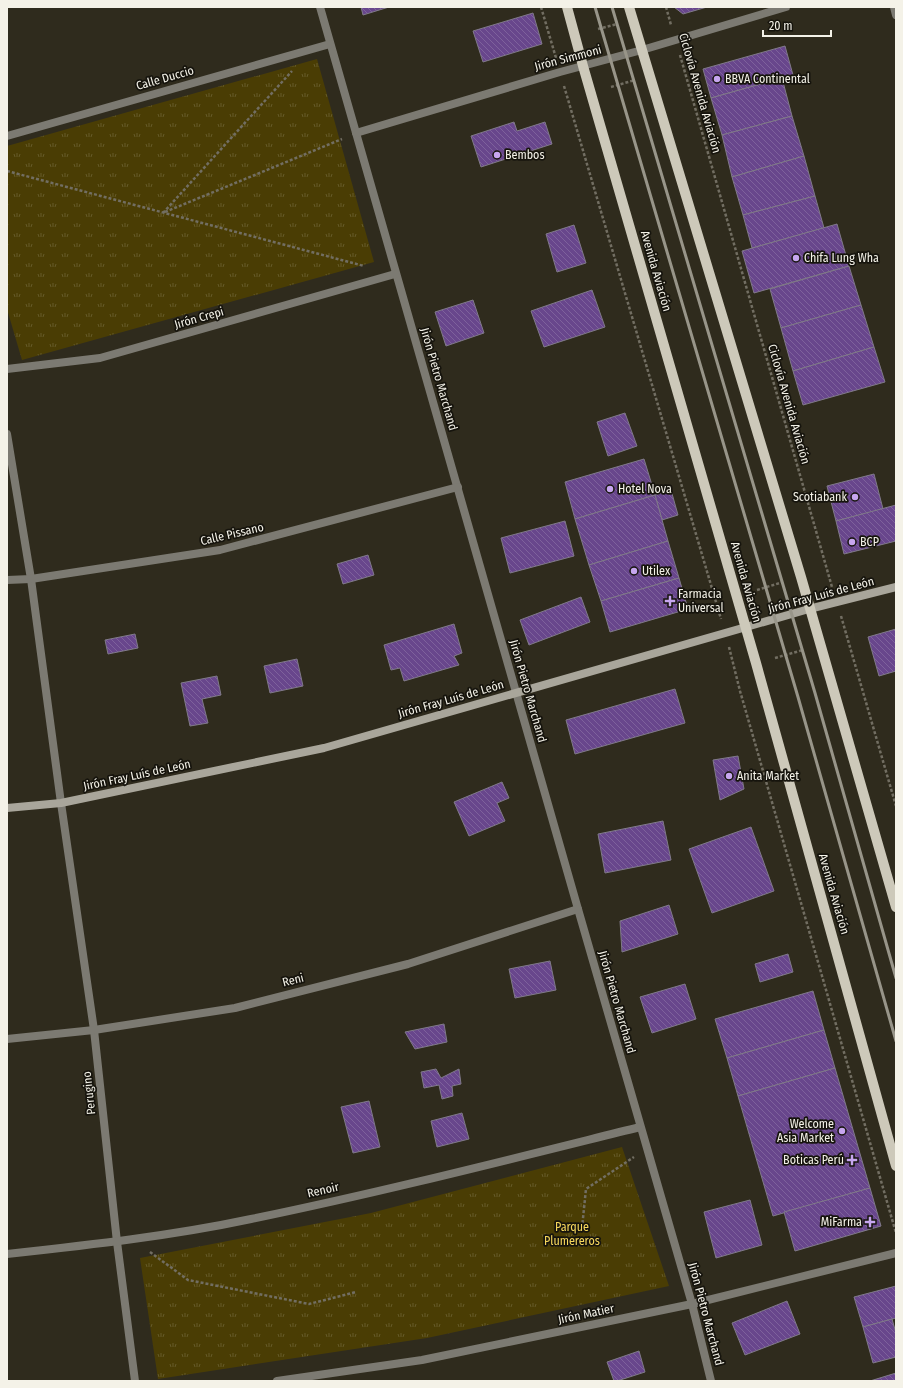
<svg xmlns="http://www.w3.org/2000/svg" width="903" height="1388" font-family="'Fira Sans Condensed',sans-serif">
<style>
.park{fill:url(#park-tufts)}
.building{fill:url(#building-back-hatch);stroke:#807a89}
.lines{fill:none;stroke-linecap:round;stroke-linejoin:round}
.path{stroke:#726e62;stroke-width:2.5;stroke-dasharray:3 2;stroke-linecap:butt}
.street{stroke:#7c7a72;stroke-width:8}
.secondary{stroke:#a9a69b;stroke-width:8}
.primary{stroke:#cdc9ba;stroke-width:10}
.rail{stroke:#989589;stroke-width:3}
.poi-dot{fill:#c7a6ef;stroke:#16140d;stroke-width:1.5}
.labels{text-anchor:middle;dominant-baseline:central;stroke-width:3.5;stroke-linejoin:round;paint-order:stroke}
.street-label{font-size:12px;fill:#f4f2e8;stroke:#16140d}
.poi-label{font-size:12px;fill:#f4f2e8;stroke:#16140d;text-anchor:start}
.park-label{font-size:12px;fill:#f9d95d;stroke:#16140d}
</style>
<defs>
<pattern id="park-tufts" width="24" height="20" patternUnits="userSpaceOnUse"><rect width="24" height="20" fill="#4a3d04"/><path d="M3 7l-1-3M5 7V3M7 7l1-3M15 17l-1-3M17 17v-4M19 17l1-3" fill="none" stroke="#655a29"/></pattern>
<pattern id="building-back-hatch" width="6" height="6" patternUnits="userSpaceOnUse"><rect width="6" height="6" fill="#68468c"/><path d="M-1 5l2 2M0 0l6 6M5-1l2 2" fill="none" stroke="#7e619c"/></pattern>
</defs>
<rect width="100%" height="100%" fill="#2f2b1d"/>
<g class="park">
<path d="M317,59L374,262L22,360L7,309V146Z"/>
<path d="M622,1147L669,1286L427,1338L158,1379L140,1258L371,1213Z"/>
</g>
<g class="building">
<path d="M361,7H389L363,15Z"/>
<path d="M674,7H707L683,14Z"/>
<path d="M533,13L542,44L483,62L473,31Z"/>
<path d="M785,46L793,75L711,98L703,69Z"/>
<path d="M782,78L792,116L722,135L711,98Z"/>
<path d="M792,116L804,156L732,177L722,135Z"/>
<path d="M514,122L517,131L545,122L552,144L481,167L471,136Z"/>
<path d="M804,156L815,196L743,215L732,177Z"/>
<path d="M815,196L824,228L752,248L743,215Z"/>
<path d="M837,224L849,266L754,293L742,251Z"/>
<path d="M574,225L586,263L557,272L546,234Z"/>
<path d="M849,266L861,305L781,328L770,289Z"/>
<path d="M592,290L605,327L544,347L531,311Z"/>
<path d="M473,300L484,333L446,346L435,312Z"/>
<path d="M861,305L874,347L793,371L781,328Z"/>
<path d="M874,347L885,382L803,405L793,371Z"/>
<path d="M625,413L637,446L608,456L597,422Z"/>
<path d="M644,459L655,495L575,519L565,482Z"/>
<path d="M874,474L883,509L836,521L827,486Z"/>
<path d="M671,490L678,515L662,520L655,495Z"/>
<path d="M655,495L668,541L589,565L575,519Z"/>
<path d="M896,505V541L844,554L836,521Z"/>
<path d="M565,521L574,556L510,573L501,538Z"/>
<path d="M668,541L679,578L601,601L589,565Z"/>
<path d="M368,555L374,575L343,584L337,564Z"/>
<path d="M679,578L688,609L610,632L601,601Z"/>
<path d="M581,597L590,622L529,645L520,620Z"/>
<path d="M454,624L462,653L454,656L459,665L404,681L400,668L391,670L384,645Z"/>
<path d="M896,629V671L879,676L868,637Z"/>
<path d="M135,634L138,648L108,654L105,640Z"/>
<path d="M297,659L303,686L270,693L264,666Z"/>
<path d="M217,676L221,695L202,699L208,723L190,726L181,683Z"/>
<path d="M675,689L685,723L575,754L566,720Z"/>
<path d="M738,756L744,789L720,800L713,760Z"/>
<path d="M502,782L509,798L497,803L505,821L469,836L454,802Z"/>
<path d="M663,821L671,860L605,873L598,834Z"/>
<path d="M751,827L774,891L712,913L689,849Z"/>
<path d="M669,905L678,934L622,952L620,921Z"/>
<path d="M788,954L793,972L760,982L755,964Z"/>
<path d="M550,961L556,990L515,998L509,969Z"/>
<path d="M685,984L696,1019L652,1033L640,997Z"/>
<path d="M813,991L824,1030L727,1058L715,1019Z"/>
<path d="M444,1024L447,1042L415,1049L405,1032Z"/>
<path d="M824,1030L835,1068L738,1096L727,1058Z"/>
<path d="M835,1068L870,1188L773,1216L738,1096Z"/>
<path d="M436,1069L441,1078L459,1069L461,1084L452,1086L453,1096L442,1099L439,1085L424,1088L421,1072Z"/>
<path d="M369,1101L380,1147L353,1153L341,1107Z"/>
<path d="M462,1113L469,1139L437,1147L431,1121Z"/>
<path d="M870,1188L881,1226L795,1251L784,1212Z"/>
<path d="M750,1200L762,1245L716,1258L704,1212Z"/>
<path d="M896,1286V1318L863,1327L854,1297Z"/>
<path d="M787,1301L800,1334L745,1355L732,1323Z"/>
<path d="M892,1319L896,1333V1357L873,1363L863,1327Z"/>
<path d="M639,1351L645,1372L617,1381H614L607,1362Z"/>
<path d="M896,1373V1381H870Z"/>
</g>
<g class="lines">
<g class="path">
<path d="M541,7L556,58"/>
<path d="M666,7L671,25"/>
<path d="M598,29L617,24"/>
<path d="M680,55L832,587"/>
<path d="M564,86L721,619"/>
<path d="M611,87L635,80"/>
<path d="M7,171L364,266"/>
<path d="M165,212L342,139"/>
<path d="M163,213L292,71"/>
<path d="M757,590L783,582"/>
<path d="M841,616L896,806"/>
<path d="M729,647L740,691L896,1233"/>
<path d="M775,658L803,650"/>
<path d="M582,1228L586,1189L634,1157"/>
<path d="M150,1252L188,1280L309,1304L356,1292"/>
</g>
<g class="street">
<path d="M320,7L578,909L692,1304L711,1381"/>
<path d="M894,7L896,15"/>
<path d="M356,133L560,72L642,50L786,7"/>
<path d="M7,136L330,44"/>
<path d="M7,369L100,358L395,274"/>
<path d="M7,434L31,579L61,803L94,1030L117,1242L135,1381"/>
<path d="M7,580L31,579L220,550L458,487"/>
<path d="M7,1039L94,1030L235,1008L408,964L578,909"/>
<path d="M7,1254C89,1245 171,1236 251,1219C382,1192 511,1159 640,1127"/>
<path d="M277,1381L422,1360L692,1304L896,1253"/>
</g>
<path class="secondary" d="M7,808L61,803L324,748L809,609L896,587"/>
<g class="primary">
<path d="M567,7L583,66L756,663L896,1166"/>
<path d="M629,7L801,577L896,907"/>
</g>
<g class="rail">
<path d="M595,7L798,697L896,1041"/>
<path d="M612,7L815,693L896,978"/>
</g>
</g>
<g class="poi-dot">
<circle cx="717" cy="79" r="4"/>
<circle cx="497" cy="155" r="4"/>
<circle cx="796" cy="258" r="4"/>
<circle cx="610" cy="489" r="4"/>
<circle cx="855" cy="497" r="4"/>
<circle cx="852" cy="542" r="4"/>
<circle cx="634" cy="571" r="4"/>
<path d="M668 595h4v4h4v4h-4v4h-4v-4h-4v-4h4z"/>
<circle cx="729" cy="776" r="4"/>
<circle cx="842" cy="1131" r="4"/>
<path d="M850 1154h4v4h4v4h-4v4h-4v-4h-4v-4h4z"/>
<path d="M868 1216h4v4h4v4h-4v4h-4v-4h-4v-4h4z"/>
</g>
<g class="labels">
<g class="street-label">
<text transform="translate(568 58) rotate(-15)">Jirón Simmoni</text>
<text transform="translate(165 78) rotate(-16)">Calle Duccio</text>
<text transform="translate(700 93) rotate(74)">Ciclovía Avenida Aviación</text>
<text transform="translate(656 271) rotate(74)">Avenida Aviación</text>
<text transform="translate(199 318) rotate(-16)">Jirón Crepi</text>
<text transform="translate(439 379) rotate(74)">Jirón Pietro Marchand</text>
<text transform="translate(789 404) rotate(74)">Ciclovía Avenida Aviación</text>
<text transform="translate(232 534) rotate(-13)">Calle Pissano</text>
<text transform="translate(746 582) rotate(74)">Avenida Aviación</text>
<text transform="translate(821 595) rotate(-15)">Jirón Fray Luís de León</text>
<text transform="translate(528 691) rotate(74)">Jirón Pietro Marchand</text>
<text transform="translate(451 699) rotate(-16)">Jirón Fray Luís de León</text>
<text transform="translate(137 775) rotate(-12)">Jirón Fray Luís de León</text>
<text transform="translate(834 894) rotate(74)">Avenida Aviación</text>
<text transform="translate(293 980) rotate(-14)">Reni</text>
<text transform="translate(617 1002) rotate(74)">Jirón Pietro Marchand</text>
<text transform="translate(89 1093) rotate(-96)">Perugino</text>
<text transform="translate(323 1190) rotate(-13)">Renoir</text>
<text transform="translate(586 1314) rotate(-12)">Jirón Matier</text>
<text transform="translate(706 1314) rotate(75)">Jirón Pietro Marchand</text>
</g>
<g class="poi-label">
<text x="725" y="79">BBVA Continental</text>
<text x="505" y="155">Bembos</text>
<text x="804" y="258">Chifa Lung Wha</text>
<text x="618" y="489">Hotel Nova</text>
<text x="847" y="497" text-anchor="end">Scotiabank</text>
<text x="860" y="542">BCP</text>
<text x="642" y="571">Utilex</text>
<text x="678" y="594">Farmacia<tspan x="678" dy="14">Universal</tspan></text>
<text x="737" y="776">Anita Market</text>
<text x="834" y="1124" text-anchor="end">Welcome<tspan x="834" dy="14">Asia Market</tspan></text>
<text x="844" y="1160" text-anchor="end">Boticas Perú</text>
<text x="862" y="1222" text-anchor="end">MiFarma</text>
</g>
<g class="park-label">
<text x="572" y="1227">Parque<tspan x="572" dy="14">Plumereros</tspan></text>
</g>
</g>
<rect width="903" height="1388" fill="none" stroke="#f4f2e8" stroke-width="16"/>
<path d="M763 30v6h68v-6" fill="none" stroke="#f4f2e8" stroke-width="2"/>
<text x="769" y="30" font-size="12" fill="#f4f2e8" stroke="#16140d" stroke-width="3" paint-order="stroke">20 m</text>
</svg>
